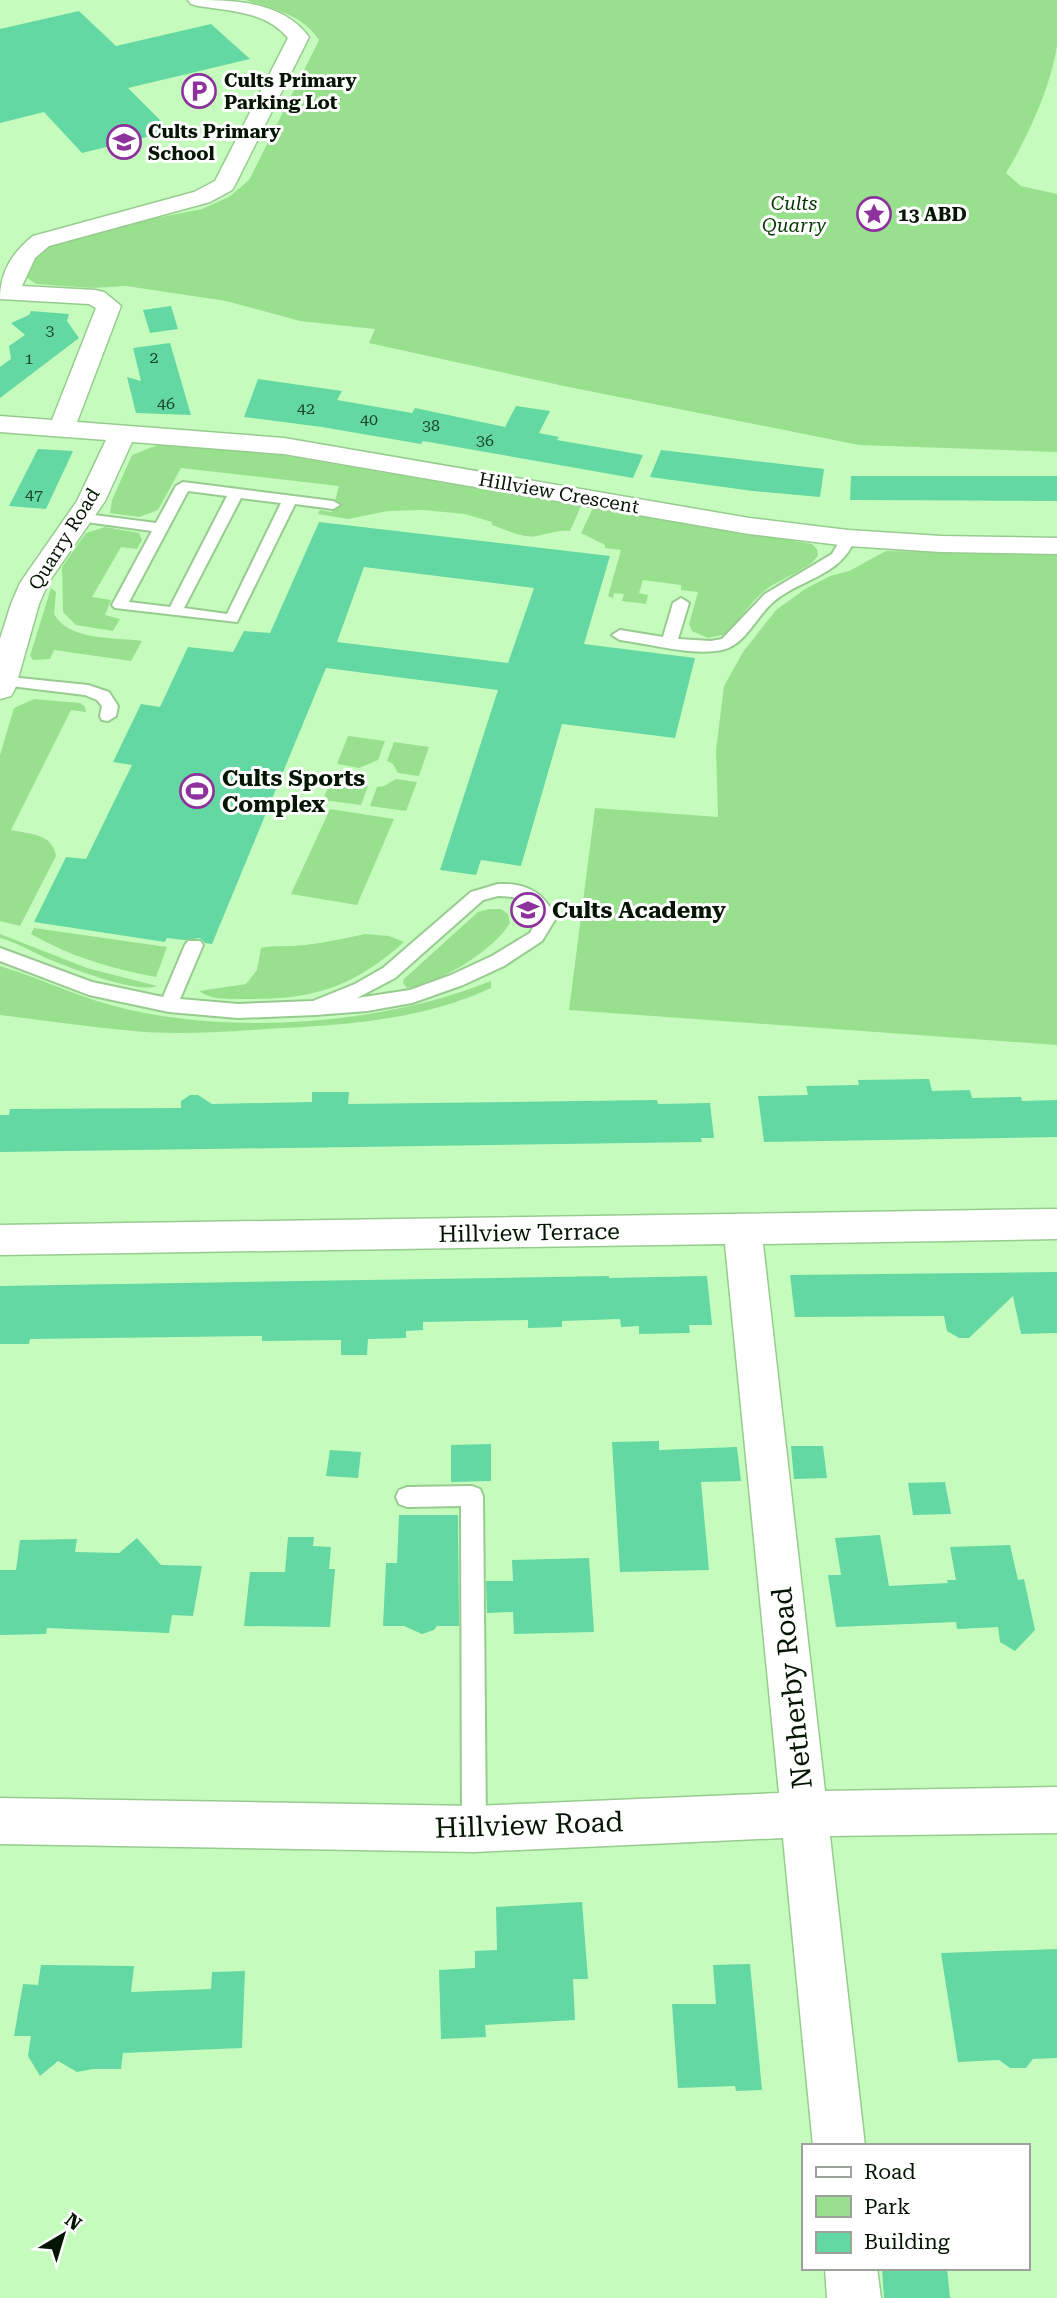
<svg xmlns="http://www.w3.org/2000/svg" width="1057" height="2298" font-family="'Roboto Serif',serif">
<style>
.green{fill:#98e08e}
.building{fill:#63d8a2;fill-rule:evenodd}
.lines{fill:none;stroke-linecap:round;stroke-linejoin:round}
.lane-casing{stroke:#97cb8f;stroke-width:4}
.street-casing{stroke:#97cb8f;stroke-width:3}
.lane{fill:#fff;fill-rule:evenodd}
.street{fill:#fff;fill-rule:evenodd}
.labels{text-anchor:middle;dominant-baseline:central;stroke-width:6;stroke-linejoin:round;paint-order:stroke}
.far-number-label{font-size:16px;fill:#1c462a}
.far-poi-label{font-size:19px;font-weight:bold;fill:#041602;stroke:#fff;text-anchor:start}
.far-park-label{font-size:19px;font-style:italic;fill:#053700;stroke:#fff}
.far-street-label{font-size:19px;fill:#041602;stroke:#fff}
.poi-label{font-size:23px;font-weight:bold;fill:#041602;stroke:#fff;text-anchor:start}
.street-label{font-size:23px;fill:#041602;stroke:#fff}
.near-street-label{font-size:28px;fill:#041602;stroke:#fff}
</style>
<rect width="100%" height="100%" fill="#c5fcbd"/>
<g class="green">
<path d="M245,0H1057C1057,14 1057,30 1057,45C1052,84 1027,139 1006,173L1021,186L1057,194V452L859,445L564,386L369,343L375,329L300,321L226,301L126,286L91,288L36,284L23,275L34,255L71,235L202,209L229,197L249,180L319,40C302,14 272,9 245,0Z"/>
<path d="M160,444L252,450L581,506L570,531C556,530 549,534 536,536C522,539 505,529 492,525V522L465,514L423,510L388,511L348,519L318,514L320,510L332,512L339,486L181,468L158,510L139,517L110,513L112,500L132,455Z"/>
<path d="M593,508L812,544L817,549L818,555C813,567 781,579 768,588C751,601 740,619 726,634L708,638L692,631L689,624L698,592L681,590V585L643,580L639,593L648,595L646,604L622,601L624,594L614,593L613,598L608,596L621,550L605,548V545L581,533Z"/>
<path d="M105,527L139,533L142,540L137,549L121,547L92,597L111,600L105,615L120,619L113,631L76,625L63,612L62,567L86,533Z"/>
<path d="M886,551L1057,554V1045L569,1010L595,808L718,817L716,750L724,686L743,652L776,610L805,589L830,576L849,571Z"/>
<path d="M51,588L56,592L54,614C69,641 113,637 142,641L131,661L54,650L50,659L33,660L30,656Z"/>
<path d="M34,699L80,703L85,707L86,712L71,710L11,830C28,834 53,833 56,856L20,926L0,921V755L14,708Z"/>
<path d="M348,736L385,741L378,760L359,768L337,764Z"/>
<path d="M394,742L429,747L419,776L398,773L393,764L387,761Z"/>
<path d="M335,771L357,775L361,783L368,786L361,805L323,800Z"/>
<path d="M396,779L417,782L406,811L370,806L377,787L384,786Z"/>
<path d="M330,809L394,819L357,905L291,894Z"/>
<path d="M490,909H501L508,914L510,923C493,951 440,983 407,988L403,983L404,979L478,912Z"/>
<path d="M34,928L167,947L156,977C112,969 69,956 31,934Z"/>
<path d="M0,934L87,968L157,986C138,994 76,970 56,962C36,955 20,943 0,938Z"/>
<path d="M365,934L389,936L404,942C354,987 313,1000 246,999C230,999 213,1001 199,991L246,984L257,970L261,948C276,945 289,947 305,945C325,943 345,938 365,934Z"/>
<path d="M0,966C43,979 82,999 126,1009C238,1035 385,1024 491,981V988C420,1021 343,1025 266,1029C222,1032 177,1035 133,1031C88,1027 44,1020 0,1015Z"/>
</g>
<g class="building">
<path d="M79,11L116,46L211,24L250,59L128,88L171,131L82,153L44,112L0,123V29Z"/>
<path d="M171,306L178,329L150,333L143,310Z"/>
<path d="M31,311L69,314L67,321L79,338L0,398V367L11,359L9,346L25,335L11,323L29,315Z"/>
<path d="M170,343L191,415L136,413L127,377L141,381L133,348Z"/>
<path d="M258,379L342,391L337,400L412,413L415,408L505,427L516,406L550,411L539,433L559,437L557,440L643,455L633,478L423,441L421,444L322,427L244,417Z"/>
<path d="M38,449L73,451L46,509L9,506Z"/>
<path d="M661,450L824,469L820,497L753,491L650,477Z"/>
<path d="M851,476H1057V501L850,500Z"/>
<path d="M319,522L610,556L584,644L695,658L675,738L562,724L521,866L481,860L476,875L440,870L498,690L326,668L212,944L205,943L200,938L185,940L167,938L165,942L34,922L66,857L86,859L132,765L113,762L141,704L160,707L188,647L233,652L244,631L270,633ZM364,567L534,588L508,663L337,642Z"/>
<path d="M929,1079L932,1091L970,1090L972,1098L1021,1097L1022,1101L1057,1100V1137L764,1142L758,1096L808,1095L806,1086L859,1085L858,1080Z"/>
<path d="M312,1092H349L348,1104L657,1100L658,1104L710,1103L714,1138H701L702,1142L0,1152V1115H9L10,1109L181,1108V1101L190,1095H198L212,1104L312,1102Z"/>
<path d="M1057,1272V1333L1021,1334L1013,1296L969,1338H959L947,1331L944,1316L795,1317L790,1275Z"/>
<path d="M609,1276V1278L707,1276L712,1325H689L690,1333L639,1334V1326L621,1327L620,1319L562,1321V1327L528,1328V1320L423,1322V1330L406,1331V1338L368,1339L367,1355H341V1340L262,1341V1336L30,1339L29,1344H0V1286Z"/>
<path d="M659,1441V1450L737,1447L741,1481L701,1482L709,1570L620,1572L612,1442Z"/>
<path d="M491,1444V1481L451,1482V1445Z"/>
<path d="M791,1446H823L827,1478L794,1479Z"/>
<path d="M330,1450L361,1452L358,1478L326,1476Z"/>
<path d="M945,1482L951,1514L913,1515L908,1483Z"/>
<path d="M399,1515H458L459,1626H437L434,1630L422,1634L404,1626H383L386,1563H397Z"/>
<path d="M880,1535L889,1586L948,1583L947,1580H956L950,1547L1010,1545L1018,1580L1024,1579L1035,1630L1015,1651L1000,1642L998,1627L957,1629L956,1622L836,1627L828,1575H841L835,1538Z"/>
<path d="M288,1537H314L313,1546L331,1547L329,1569H335L330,1627L244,1626L250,1572H285Z"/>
<path d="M137,1538L161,1565L202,1566L193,1616L172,1615L169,1633L47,1628L46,1634L0,1635V1570H16L20,1540L77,1539L75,1552L119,1553Z"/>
<path d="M589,1558L594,1632L514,1634L513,1612L487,1613L486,1581H513L512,1560Z"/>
<path d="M582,1902L588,1979H573L575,2020L485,2025L486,2037L441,2039L439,1970L475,1968V1951L497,1950L496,1907Z"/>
<path d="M1057,1949V2058L1033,2059L1026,2068H1010L999,2060L958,2062L941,1953Z"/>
<path d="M750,1964L762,2090L736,2091L735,2086L678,2088L672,2004H716L713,1965Z"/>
<path d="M41,1965L134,1966L131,1992L211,1989L212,1972L245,1971L242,2048L123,2053L121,2069H93L77,2072L58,2061L40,2076L28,2056L31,2036H14L23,1984L38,1985Z"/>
<path d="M882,2268H947L950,2298H884Z"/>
</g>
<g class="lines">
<g class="lane-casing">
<g id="lane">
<path d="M183,482L333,501L340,505L333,509L295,504L237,622L115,608L112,605L152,531L79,521L72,517L79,513L156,523L176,486ZM188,491L227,496L170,607L129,602ZM241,498L281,503L227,614L184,608Z"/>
<path d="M848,534L855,538C842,578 795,579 769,606C754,621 744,645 722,650C689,656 652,644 620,640L612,635L620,630L663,637L673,603L681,598L689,603L678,639L711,641L722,639L765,594L832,554L843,535Z"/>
<path d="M0,676L88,685L109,692L118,706L116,716L108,721L102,720L100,716L102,706L97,700L85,695L2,685Z"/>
<path d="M498,884C526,883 544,892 556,918L542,941L504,966L463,985L412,1003L367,1011L315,1015L238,1018L169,1012L89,995L0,961V948L92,982L163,997L185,945L188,941H200L203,945L180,999L238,1004L313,1001L355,984L383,968L471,892ZM498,896C517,896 530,900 538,918L530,933L492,956L451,975L410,990L357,998L395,978L483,900Z"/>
<path d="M472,1486L480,1489L483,1496L486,1829L483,1837L474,1841L465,1837L462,1829L461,1506L407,1507L399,1504L396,1497L399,1490L407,1487Z"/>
</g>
</g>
<g class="street-casing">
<g id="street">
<path d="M188,0C231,0 282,0 309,37L235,185L232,190L210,202L49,246L35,258L22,286L95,290L104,292L121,306L77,422L284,438L749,518L848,530L941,536L1057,538V554L941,552L848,546L749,534L284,454L132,442L105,501L48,583L39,604L15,689L11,696L0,699V639L11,604L20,583L77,501L106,440L0,432V416L52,420L96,308L89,304L0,299C0,272 12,253 33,236L194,192L215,181L288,38C266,11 229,11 198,6L191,4Z"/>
<path d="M1057,1209V1239L763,1244L825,1791L1057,1787V1833L830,1836L865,2146H813L783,1838L474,1852L0,1844V1798L474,1806L779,1793L725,1244L0,1255V1225Z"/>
<path d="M825,2268H877L881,2298H827Z"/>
</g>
</g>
<use href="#lane" class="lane"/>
<use href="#street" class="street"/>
</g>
<defs>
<g id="parking-ring" transform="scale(1.75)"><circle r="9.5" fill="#fff" stroke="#8d329d" stroke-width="1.5"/><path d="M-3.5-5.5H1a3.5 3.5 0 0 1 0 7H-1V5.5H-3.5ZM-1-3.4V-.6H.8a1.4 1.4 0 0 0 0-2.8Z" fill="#8d329d"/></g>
<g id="school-ring" transform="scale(1.75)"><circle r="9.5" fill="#fff" stroke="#8d329d" stroke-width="1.5"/><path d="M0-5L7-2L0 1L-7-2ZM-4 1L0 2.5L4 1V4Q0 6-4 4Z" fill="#8d329d"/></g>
<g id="sight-ring" transform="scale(1.75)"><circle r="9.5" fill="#fff" stroke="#8d329d" stroke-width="1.5"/><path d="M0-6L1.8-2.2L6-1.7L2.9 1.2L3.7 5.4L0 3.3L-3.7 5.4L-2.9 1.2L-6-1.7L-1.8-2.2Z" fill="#8d329d"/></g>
<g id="stadium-ring" transform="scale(1.75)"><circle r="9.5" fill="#fff" stroke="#8d329d" stroke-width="1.5"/><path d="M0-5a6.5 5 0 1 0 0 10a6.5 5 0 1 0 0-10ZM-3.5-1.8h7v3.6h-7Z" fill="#8d329d"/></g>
</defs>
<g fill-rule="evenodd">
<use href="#parking-ring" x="199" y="91"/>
<use href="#school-ring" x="124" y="142"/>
<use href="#sight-ring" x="874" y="214"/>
<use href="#stadium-ring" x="197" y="791"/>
<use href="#school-ring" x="528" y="910"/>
</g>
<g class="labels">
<g class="far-number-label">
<text x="50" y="330">3</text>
<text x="154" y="357">2</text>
<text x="29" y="358">1</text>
<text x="166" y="403">46</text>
<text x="306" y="408">42</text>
<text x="369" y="419">40</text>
<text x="431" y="425">38</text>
<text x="485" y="440">36</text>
<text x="34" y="494">47</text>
</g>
<g class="far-poi-label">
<text x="224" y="80">Cults Primary<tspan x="224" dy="22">Parking Lot</tspan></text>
<text x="148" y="131">Cults Primary<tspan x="148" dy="22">School</tspan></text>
<text x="898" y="214">13 ABD</text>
</g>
<g class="far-park-label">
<text x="794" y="203">Cults<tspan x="794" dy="22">Quarry</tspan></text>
</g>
<g class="far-street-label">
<text transform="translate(559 493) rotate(10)">Hillview Crescent</text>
<text transform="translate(64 539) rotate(-58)">Quarry Road</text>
</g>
<g class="poi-label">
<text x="222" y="778">Cults Sports<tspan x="222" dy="26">Complex</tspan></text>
<text x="552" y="910">Cults Academy</text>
</g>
<g class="street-label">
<text transform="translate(529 1233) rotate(-1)">Hillview Terrace</text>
</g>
<g class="near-street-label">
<text transform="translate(792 1688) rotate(-96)">Netherby Road</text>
<text transform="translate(529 1825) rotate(-2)">Hillview Road</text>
</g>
</g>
<rect x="802" y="2144" width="228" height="126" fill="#ffffff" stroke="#9ba29a" stroke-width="2"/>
<rect x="816" y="2167" width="35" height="10" fill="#ffffff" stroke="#9ba29a" stroke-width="2"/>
<text x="864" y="2179" font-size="21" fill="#041602">Road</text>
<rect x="816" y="2196" width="35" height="21" fill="#98e08e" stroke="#9ba29a" stroke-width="2"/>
<text x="864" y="2214" font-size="21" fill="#041602">Park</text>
<rect x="816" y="2232" width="35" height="21" fill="#63d8a2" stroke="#9ba29a" stroke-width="2"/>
<text x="864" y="2249" font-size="21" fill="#041602">Building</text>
<g transform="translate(63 2235) rotate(38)" stroke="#ffffff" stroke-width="5" paint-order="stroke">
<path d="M0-5L12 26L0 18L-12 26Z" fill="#041602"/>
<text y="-10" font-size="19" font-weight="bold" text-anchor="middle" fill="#041602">N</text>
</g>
</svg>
